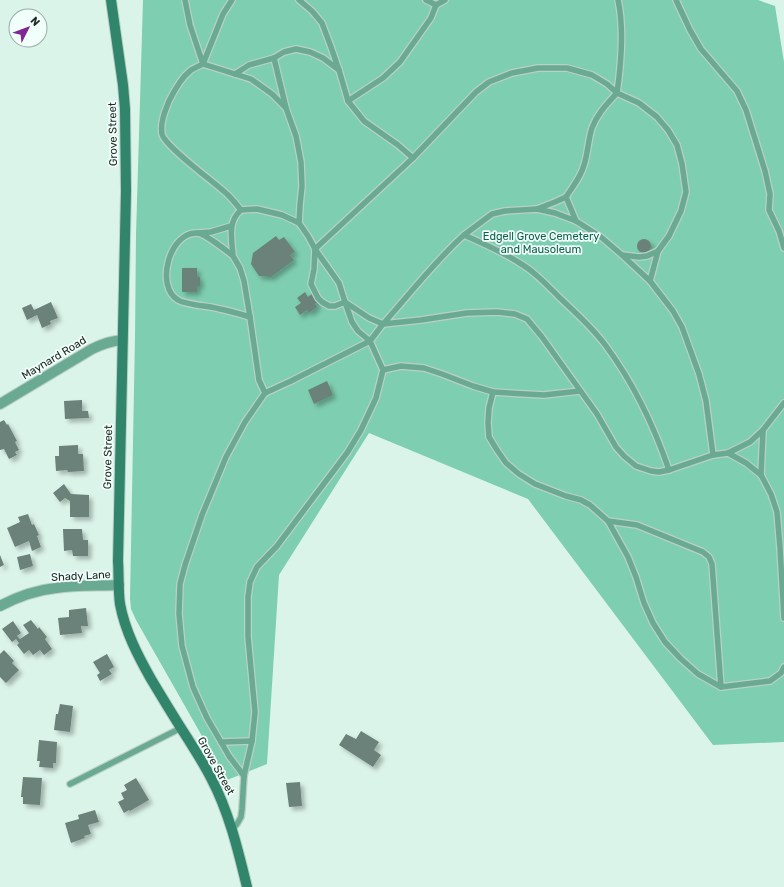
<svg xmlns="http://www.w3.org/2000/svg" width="784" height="887" font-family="Rubik,sans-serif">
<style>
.green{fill:#7eceb1}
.building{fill:#6b8279;filter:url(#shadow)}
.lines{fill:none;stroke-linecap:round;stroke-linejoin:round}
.lane-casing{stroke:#bad0c7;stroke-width:8}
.street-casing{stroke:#bad0c7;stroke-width:12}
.secondary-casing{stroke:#bad0c7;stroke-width:12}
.lane{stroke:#6aaa93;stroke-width:5.5}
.street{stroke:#6aaa93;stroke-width:10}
.secondary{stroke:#30856a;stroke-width:10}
.labels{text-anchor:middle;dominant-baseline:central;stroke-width:3.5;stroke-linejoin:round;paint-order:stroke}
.street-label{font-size:11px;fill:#212a27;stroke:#f0fff9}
.park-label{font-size:11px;fill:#0e614a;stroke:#f0fff9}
</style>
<defs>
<filter id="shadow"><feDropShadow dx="3.5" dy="3.5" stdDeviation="2" flood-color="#0004"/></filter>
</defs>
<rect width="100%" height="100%" fill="#dbf4ea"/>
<path class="green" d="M143,0H758L775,6L784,62V742L713,745L528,499L369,433L279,575L267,764L227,780L136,620L131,609L130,599L135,337L136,235Z"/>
<g class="building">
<path d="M276,236L279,240L284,237L295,252L290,255L294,260L271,277L259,276L251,264L253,253Z"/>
<circle cx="644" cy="246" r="7"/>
<path d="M182,268H197V277H200V286H197V292H182Z"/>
<path d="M305,292L308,297L312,294L318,302L315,304L317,307L309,313L307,310L300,315L295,307L301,303L297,298Z"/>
<path d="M51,302L58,318L50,321L51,324L42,328L37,315L27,320L22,308L31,304L34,310Z"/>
<path d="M327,381L333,395L314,404L308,390Z"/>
<path d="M82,400V411H88L89,418L65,419L64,401Z"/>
<path d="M4,420L7,425L8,424L17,441L15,442L19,450L15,452L17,455L9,459L4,449L0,450V422Z"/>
<path d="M78,445V454H83L84,471L68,472L67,470L56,471L55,456H59V446Z"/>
<path d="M64,484L71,494L89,495V517H70V501L65,498L60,502L53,493Z"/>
<path d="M28,514L32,525L34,524L39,535L37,536L41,547L32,551L29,541L15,547L7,528L20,522L18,517Z"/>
<path d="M63,529H82L83,540H88V556H73L72,550L64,551Z"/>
<path d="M30,554L33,566L20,570L17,557Z"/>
<path d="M0,555L4,565L0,567Z"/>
<path d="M86,608L88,626H81L82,633L60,635L58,618L69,617V610Z"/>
<path d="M31,620L38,629L39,627L47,637L45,639L52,649L44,655L40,650L33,655L29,650L24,654L17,645L19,643L16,639L12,642L2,629L13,621L21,633L17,636L20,639L29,633L23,625Z"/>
<path d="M4,650L14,661L12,663L19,670L6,683L0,677V654Z"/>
<path d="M107,654L114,667L109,670L112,674L100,681L97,675L100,673L93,662Z"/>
<path d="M60,704L73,706L70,732L54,730L56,714H58Z"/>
<path d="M361,731L379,742L374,750L381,755L373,767L339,745L346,734L356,739Z"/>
<path d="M39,740L57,742L56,763H53V768L39,767L40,761H37Z"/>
<path d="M23,777L42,778L40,805L23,804V797H21Z"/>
<path d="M136,778L149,800L130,811L129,810L124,813L118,802L124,799L121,793L127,790L124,785Z"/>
<path d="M300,782L302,806L289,807L286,783Z"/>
<path d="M95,810L99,822L88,825L91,834L84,836L85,838L71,843L65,823L79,819L78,815Z"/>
</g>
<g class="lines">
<g class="lane-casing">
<g id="lane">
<path d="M185,0L190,25L203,64"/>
<path d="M426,0L436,5"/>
<path d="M618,0C624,27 621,65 617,93L639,103L657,117L668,130L677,145L682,164L686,192L681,211L669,236L658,251L647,256L639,257L622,255L601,237L576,221L555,213L537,209L505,211L492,214L464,235C482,243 501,251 518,262C534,271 547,285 560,298C576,313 593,328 606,346C634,384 654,426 669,470L713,455L728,453L746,463L761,475L771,494L777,512L780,548L784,618"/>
<path d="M676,0L690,30L701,49L737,91L746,110L765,171L770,194L769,210L779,231L784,248"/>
<path d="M274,58L286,108"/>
<path d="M203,64L251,79L272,94L286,108L296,136L301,162L302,186L300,205L299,223L282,215L257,209L241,210C237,205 233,200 229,196C217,184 165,147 162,134C160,123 165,111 169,101C174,91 181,78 190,71C193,68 199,66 203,64Z"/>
<path d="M203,64L223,14L232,0"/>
<path d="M339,70L348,101"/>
<path d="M235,74L249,65L274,58L284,52L296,49L310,52L323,58L339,70L331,47L322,23L312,11L299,0"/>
<path d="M413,158L398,145L364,121L348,101L383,78L400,62L431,18L436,5L445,0"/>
<path d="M566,197C573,186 581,177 584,165C588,153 588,140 592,128C597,114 607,104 617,93L607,84L592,75L567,68H538L512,73L489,82L476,92L413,158L315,249L339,283L345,302L369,318L383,324L370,341L383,370L401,366L424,368L442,374L473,386L493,392L489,408L488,423L489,437L497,450L506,463L519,474L535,484L566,496L581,500L590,505L608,521L628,557L636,577L644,603L653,623L665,642L681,659L698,674L721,687L770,681L781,673L784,667"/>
<path d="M537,209L555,202L566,197L576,221"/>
<path d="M198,233L211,232L231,226"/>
<path d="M464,235C434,262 410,294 383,324L421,320L467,313L497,312L515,314L527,319L542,337L597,414L616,447L624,456L636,466L651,471L659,472L669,470"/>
<path d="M622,255L650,281L658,251"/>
<path d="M233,256L240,268L244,281L250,317C240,314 230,311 220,309C210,306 186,305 178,300C155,287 169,232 197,233C204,233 227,251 233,256C232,239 227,222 241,210"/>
<path d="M650,281L673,311L682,327L699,374L706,401L713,455"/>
<path d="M250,317L259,380L265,393L291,381L370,341L358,331L352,322L345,302L335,306H329L322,302L318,298L311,284L314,269L315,249L308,236L299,223"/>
<path d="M493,392L544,395L580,391"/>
<path d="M728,453L750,442L763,430"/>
<path d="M761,475L763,430L784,403"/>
<path d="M608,521L637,525L703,552L709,557L712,564L721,687"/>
<path d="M252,741L221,742L207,718L193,687L182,646L179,614L180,584L185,565L202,515L226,457L245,422L265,393"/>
<path d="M221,742L229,756L244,776"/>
<path d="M70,784L181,728"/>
<path d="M232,829L237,824L241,817L242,809L244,776L252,741L255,712L248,637V597L250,582L257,567L277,546L347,453L361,430L376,398L383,370"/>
</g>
</g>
<g class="street-casing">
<g id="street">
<path d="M0,404L92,349C102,344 111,341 122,340"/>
<path d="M0,606C17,597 37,590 56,588C77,585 98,586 119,585"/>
</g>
</g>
<g class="secondary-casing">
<path id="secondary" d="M111,0L123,85L125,109L126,191L118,561C119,575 118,590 120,604C125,631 138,656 151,679C163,699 175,719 188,739C196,752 204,764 211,778C229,812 238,850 247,887"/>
</g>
<use href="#lane" class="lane"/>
<use href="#street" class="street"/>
<use href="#secondary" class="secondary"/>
</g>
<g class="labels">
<g class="street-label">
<text transform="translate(113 134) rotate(-91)">Grove Street</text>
<text transform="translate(54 358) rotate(-31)">Maynard Road</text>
<text transform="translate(108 457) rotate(-89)">Grove Street</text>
<text transform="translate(81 576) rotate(-3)">Shady Lane</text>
<text transform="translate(216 766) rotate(61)">Grove Street</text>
</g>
<g class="park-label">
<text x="541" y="236">Edgell Grove Cemetery<tspan x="541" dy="13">and Mausoleum</tspan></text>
</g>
</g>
<g transform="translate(28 28) rotate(48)"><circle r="19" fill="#f0fff9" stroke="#9daaa5"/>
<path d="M0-3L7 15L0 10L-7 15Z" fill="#7f2795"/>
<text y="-6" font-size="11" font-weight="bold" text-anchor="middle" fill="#212a27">N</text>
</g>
</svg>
